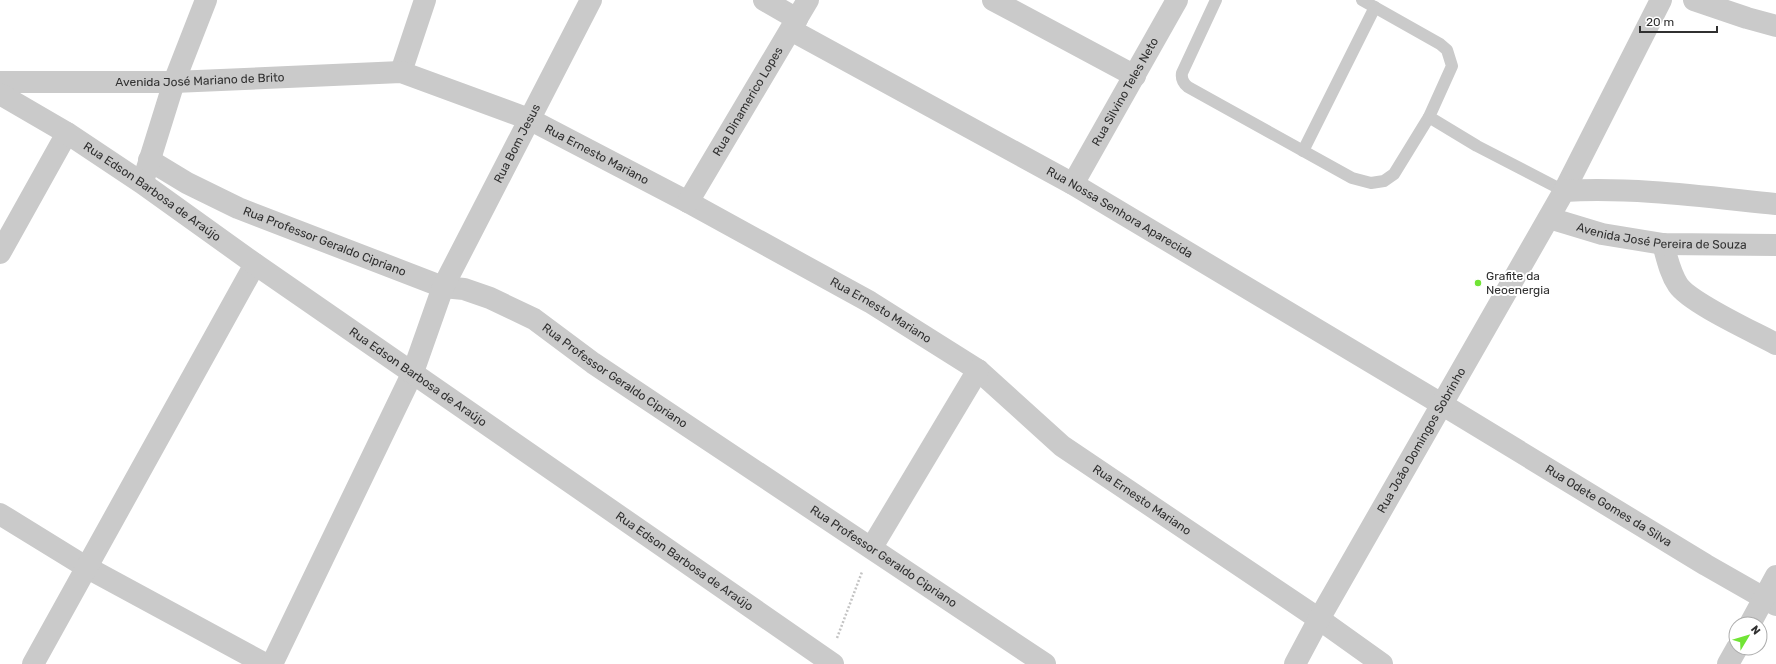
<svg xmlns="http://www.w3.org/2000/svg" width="1776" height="664" font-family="Rubik,sans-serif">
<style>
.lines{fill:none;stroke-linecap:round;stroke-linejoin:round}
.path{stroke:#c4c4c4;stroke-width:2.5;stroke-dasharray:2 2;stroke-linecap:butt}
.service{stroke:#cacaca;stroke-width:12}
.minor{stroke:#cacaca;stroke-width:22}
.tertiary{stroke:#cacaca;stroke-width:22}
.poi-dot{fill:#71e435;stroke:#fff;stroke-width:1.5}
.labels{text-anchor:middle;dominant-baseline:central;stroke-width:4;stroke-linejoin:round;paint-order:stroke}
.street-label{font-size:12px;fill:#303030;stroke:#fff}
.poi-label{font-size:12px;fill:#303030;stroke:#fff;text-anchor:start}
</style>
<rect width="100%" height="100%" fill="#fff"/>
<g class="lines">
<path class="path" d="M837,638L862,572"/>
<g class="service">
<path d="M1216,0L1182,73C1181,79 1183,83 1188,87L1352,178L1371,183L1384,181L1394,174L1429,117"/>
<path d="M1362,0L1440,44L1447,50L1452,66L1429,117L1477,146L1564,191"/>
<path d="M1303,151L1375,7"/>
</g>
<g class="minor">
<path d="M764,0L797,19"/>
<path d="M993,0L1135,76"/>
<path d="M1694,0L1747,18L1776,26"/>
<path id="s1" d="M791,30L1073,184L1443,405L1706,565L1776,605"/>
<path d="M401,72L425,0"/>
<path id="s2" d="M0,82H174L401,72L529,119L688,202L870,302L978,370L1062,446L1319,619L1382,664"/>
<path id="s3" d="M149,160L187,183L238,208L443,287L464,289L490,298L534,319L593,363L1045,664"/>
<path d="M145,175L174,82L206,0"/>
<path id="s4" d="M1073,184L1177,0"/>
<path d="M1564,191L1661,0"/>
<path id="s5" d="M688,202L808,0"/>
<path d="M1663,244C1667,258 1670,273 1678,285C1690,303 1754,332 1776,344"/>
<path d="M0,253L67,133"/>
<path d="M0,514L86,567L265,664"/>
<path d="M872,547L978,370"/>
<path d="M1750,624L1776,576"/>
<path d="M33,664L255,264"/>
<path id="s6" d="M272,664L413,372L443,287L591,0"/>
<path d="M1728,664L1737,648"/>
</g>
<g class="tertiary">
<path id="s7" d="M0,94L67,133L142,183L255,264L833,664"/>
<path id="s8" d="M1549,218L1602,234L1663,244L1776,245"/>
<path id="s9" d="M1295,664L1319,619L1564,191C1635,187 1706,197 1776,204"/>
</g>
</g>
<circle class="poi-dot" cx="1478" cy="283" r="4"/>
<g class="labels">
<g class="street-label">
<text stroke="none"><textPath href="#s2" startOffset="200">Avenida José Mariano de Brito</textPath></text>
<text stroke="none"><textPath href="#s4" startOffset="106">Rua Silvino Teles Neto</textPath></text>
<text stroke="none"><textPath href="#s5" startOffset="117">Rua Dinamerico Lopes</textPath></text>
<text stroke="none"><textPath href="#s6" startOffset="576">Rua Bom Jesus</textPath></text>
<text stroke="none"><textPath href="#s2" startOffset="614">Rua Ernesto Mariano</textPath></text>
<text stroke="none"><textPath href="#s7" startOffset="181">Rua Edson Barbosa de Araújo</textPath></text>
<text stroke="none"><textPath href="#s1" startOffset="376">Rua Nossa Senhora Aparecida</textPath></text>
<text stroke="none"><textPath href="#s8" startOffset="115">Avenida José Pereira de Souza</textPath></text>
<text stroke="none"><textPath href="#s3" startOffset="194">Rua Professor Geraldo Cipriano</textPath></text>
<text stroke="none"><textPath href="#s2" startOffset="938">Rua Ernesto Mariano</textPath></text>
<text stroke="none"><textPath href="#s3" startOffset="517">Rua Professor Geraldo Cipriano</textPath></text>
<text stroke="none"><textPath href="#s7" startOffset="505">Rua Edson Barbosa de Araújo</textPath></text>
<text stroke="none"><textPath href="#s9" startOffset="257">Rua João Domingos Sobrinho</textPath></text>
<text stroke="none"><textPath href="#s2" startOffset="1262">Rua Ernesto Mariano</textPath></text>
<text stroke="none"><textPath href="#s1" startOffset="946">Rua Odete Gomes da Silva</textPath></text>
<text stroke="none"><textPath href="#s3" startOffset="841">Rua Professor Geraldo Cipriano</textPath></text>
<text stroke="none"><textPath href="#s7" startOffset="829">Rua Edson Barbosa de Araújo</textPath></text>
</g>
<g class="poi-label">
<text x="1486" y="276">Grafite da<tspan x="1486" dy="14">Neoenergia</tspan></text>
</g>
</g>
<g transform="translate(1748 636) rotate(52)"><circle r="19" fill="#ffffff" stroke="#acacac"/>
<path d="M0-3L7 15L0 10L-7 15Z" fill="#71e435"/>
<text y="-6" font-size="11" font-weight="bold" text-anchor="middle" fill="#303030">N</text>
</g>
<path d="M1640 26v6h77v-6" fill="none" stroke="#303030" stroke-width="2"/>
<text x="1646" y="26" font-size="12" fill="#303030" stroke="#ffffff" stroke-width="3" paint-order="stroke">20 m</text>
</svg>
